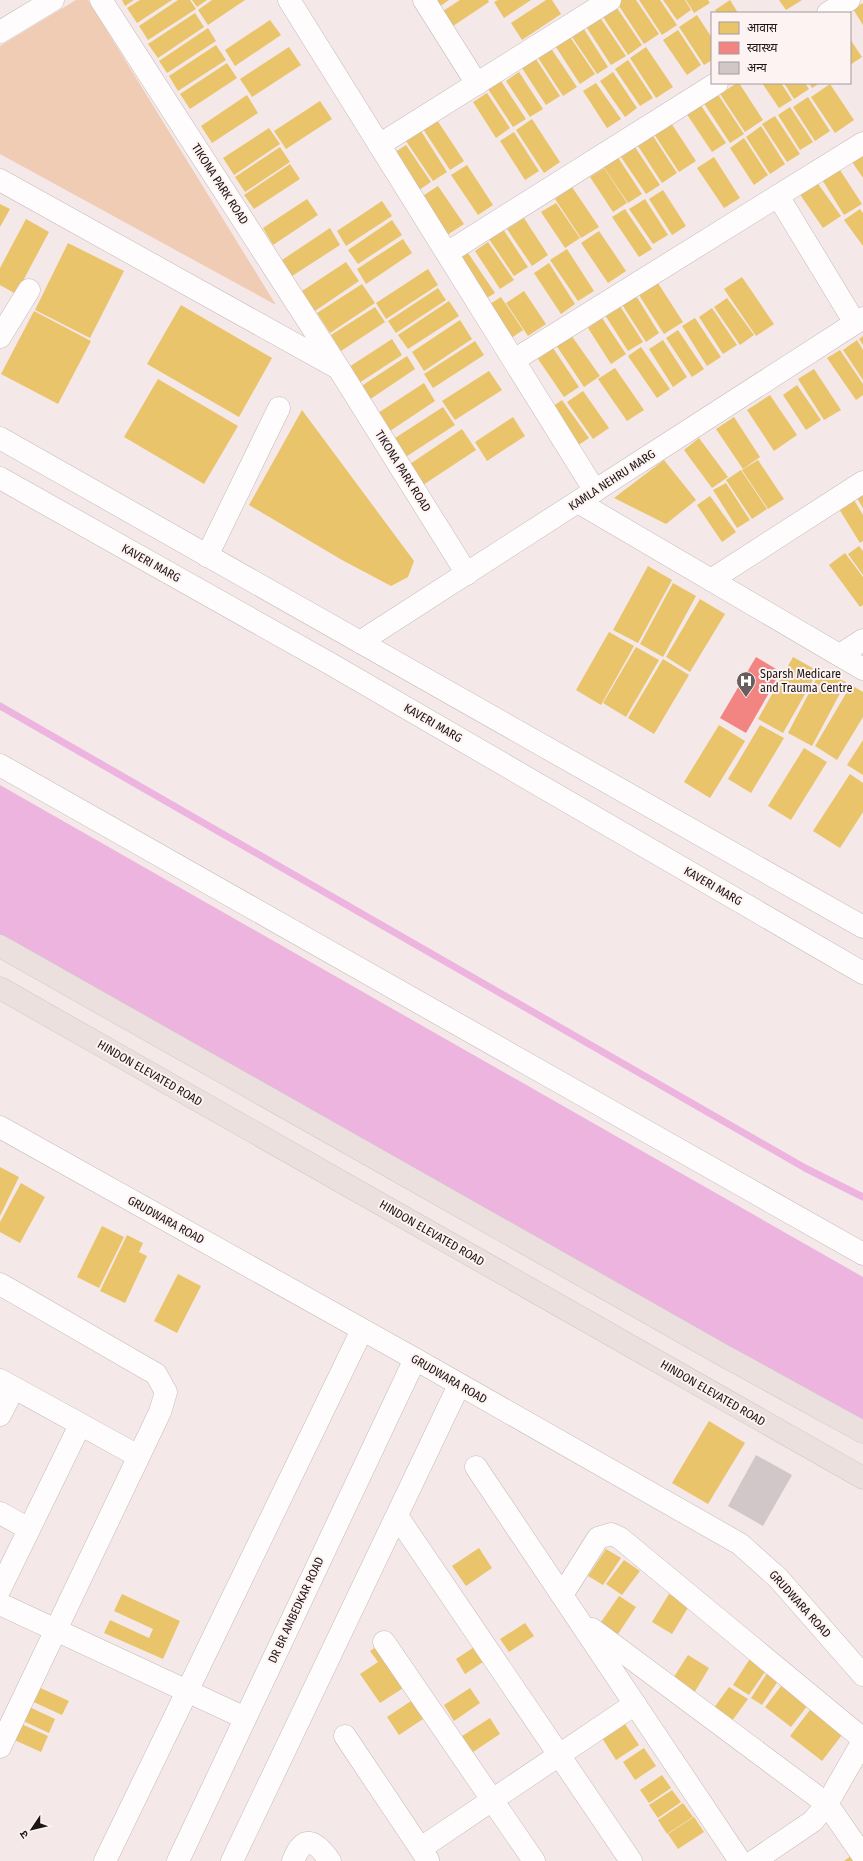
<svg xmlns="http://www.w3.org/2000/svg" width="863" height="1861" font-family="'Fira Sans Condensed','Noto Sans Devanagari',sans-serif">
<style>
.green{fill:#f0ccb4}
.water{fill:#edb4df}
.homes{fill:#e9c46a}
.health{fill:#f28482}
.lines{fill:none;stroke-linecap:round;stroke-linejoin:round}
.stream{stroke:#edb4df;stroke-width:7}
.building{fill:#d1c7c9}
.minor-casing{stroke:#c5baba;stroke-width:23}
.highway-casing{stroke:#cec8c8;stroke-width:23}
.minor{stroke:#fefcfc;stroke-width:22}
.highway{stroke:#ebe0dd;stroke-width:22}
.labels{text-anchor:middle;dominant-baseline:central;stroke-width:4;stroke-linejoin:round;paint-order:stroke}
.street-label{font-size:12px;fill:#1e1515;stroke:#fef3f3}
.poi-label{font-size:12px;fill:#1e1515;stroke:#fef3f3;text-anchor:start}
</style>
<rect width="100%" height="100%" fill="#f5e8e8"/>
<path class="green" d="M76,0H88L276,305L0,154V46Z"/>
<path class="water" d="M0,785L863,1277V1438L0,944Z"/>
<g class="homes">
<path d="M122,0H134L125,6Z"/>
<path d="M140,0H172L137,23L127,8Z"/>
<path d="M178,0H190L196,9L148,40L139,26Z"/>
<path d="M192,0H207L197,7Z"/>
<path d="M212,0H245L208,25L198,10Z"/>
<path d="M435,0H449L439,7Z"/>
<path d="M460,0H488L489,2L450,28L440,13Z"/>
<path d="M498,0H531L504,18L494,2Z"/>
<path d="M546,0H552L561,14L522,40L511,23Z"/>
<path d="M622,0H636L659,34L644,44L617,3Z"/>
<path d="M639,0H660L677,25L662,35Z"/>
<path d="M663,0H685L691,10L677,20Z"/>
<path d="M686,0H708L710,3L694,13Z"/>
<path d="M730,0L738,13H717L715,10Z"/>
<path d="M779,0H802L786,10Z"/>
<path d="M863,3V25L853,9Z"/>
<path d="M615,5L642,45L628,55L601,14Z"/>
<path d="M195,13L204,27L158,58L148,44Z"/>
<path d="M697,15L712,38V60L704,65L679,27Z"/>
<path d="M599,16L626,56L611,65L585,25Z"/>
<path d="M270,20L281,35L235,66L225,50Z"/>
<path d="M582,26L608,67L597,74L570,34Z"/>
<path d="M208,28L216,41L167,73L159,61Z"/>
<path d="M678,30L701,65L687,75L663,40Z"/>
<path d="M568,34L595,74L580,84L554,44Z"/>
<path d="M850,39L862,57L850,65Z"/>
<path d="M548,44L577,87L563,96L535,53Z"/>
<path d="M216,45L226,60L178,91L169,76Z"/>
<path d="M289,47L301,65L252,97L240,79Z"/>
<path d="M646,47L673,87L656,98L630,58Z"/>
<path d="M534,56L560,96L546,105L520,65Z"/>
<path d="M628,60L653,98L640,106L615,69Z"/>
<path d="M227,63L237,78L190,109L180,94Z"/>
<path d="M519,72L543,109L530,117L506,81Z"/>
<path d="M613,72L637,108L625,117L600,81Z"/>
<path d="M501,81L526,119L513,127L488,89Z"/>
<path d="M596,83L621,119L607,128L583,91Z"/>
<path d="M737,83H739L763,120L745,132L720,94Z"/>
<path d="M762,83H781L792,100L779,108Z"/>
<path d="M784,83H805L809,89L794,99Z"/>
<path d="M809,83H820L812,88Z"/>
<path d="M830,84L854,120L835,133L811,97Z"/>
<path d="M487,93L510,128L496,138L473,102Z"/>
<path d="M717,93L744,134L730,143L703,102Z"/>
<path d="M247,95L258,113L212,143L201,126Z"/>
<path d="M808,97L830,131L815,141L793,107Z"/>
<path d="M320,101L332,119L286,149L274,131Z"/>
<path d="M700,104L726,143L712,152L686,113Z"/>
<path d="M790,107L813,142L800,150L778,115Z"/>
<path d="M775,116L800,154L787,162L762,124Z"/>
<path d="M532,119L560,162L544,173L516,130Z"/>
<path d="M437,120L464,161L450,170L423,129Z"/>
<path d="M671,123L696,161L679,172L654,134Z"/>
<path d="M761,126L785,164L770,174L746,137Z"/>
<path d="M269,128L280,144L234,175L223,158Z"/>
<path d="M421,131L447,172L433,181L406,141Z"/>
<path d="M514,132L539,171L525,180L500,141Z"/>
<path d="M653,136L677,173L662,183L638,146Z"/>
<path d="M744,138L768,175L754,185L730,148Z"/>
<path d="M633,144L660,185L646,194L619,154Z"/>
<path d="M406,145L431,182L416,192L391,155Z"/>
<path d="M280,147L290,162L245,192L235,177Z"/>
<path d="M863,150V178L850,159Z"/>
<path d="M617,156L642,194L628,203L603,166Z"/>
<path d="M714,157L740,198L724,208L697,168Z"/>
<path d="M290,164L300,179L254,209L244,195Z"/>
<path d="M467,165L493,205L478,215L451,175Z"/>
<path d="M838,167L862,204L844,215L821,178Z"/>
<path d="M604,168L627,203L613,212L590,177Z"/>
<path d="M816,181L841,216L823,228L799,193Z"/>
<path d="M438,186L464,224L444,237L418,199Z"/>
<path d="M572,187L599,227L581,238L555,199Z"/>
<path d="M663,190L686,226L672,235L649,199Z"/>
<path d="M307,199L318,215L273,245L263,228Z"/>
<path d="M645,199L668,235L653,244L629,209Z"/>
<path d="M382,201L392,216L346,246L337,231Z"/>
<path d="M556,203L580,238L565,248L541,212Z"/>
<path d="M0,204L10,209L0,227Z"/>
<path d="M625,209L652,249L639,257L612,217Z"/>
<path d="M860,209L863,213V246L844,220Z"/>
<path d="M524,218L548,255L532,266L507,229Z"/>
<path d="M26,219L49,232L16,294L0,285V268Z"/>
<path d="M392,220L402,235L358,264L348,250Z"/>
<path d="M330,228L340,245L292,276L282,260Z"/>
<path d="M503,229L528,267L514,276L489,239Z"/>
<path d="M599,231L626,271L608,283L581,243Z"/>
<path d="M403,239L412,253L366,284L357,269Z"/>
<path d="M488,242L514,280L500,289L475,251Z"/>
<path d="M68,243L124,271L90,338L35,310Z"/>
<path d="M567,249L594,291L578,301L550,260Z"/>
<path d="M468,253L495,293L482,301L456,261Z"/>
<path d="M346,262L359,281L315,311L302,291Z"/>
<path d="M549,263L575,304L561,314L534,273Z"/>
<path d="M428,269L438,285L386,319L376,303Z"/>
<path d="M742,277L774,324L756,336L724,289Z"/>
<path d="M656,280L683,322L664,334L637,292Z"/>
<path d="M362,284L375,303L330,333L317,313Z"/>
<path d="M438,288L446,300L396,333L388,321Z"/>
<path d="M524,291L546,324L528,336L506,303Z"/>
<path d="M635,294L659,333L646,342L621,303Z"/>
<path d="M501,297L523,330L507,341L485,307Z"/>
<path d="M727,298L754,335L740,345L714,307Z"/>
<path d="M449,301L459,316L408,349L398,335Z"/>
<path d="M181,305L272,358L239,417L147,364Z"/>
<path d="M620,306L643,342L628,351L605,315Z"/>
<path d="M375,307L385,322L341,351L331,335Z"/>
<path d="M712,308L737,345L723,354L699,317Z"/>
<path d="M34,311L91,341L58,404L1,374Z"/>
<path d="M602,318L626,354L611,364L588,328Z"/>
<path d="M695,318L721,357L707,366L682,326Z"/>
<path d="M460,320L472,339L424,371L412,352Z"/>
<path d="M678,330L704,369L692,377L666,338Z"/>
<path d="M571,335L600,376L584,387L556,345Z"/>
<path d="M863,336V345L859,339Z"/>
<path d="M392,339L402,355L359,383L349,367Z"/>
<path d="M663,340L687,377L673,387L649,349Z"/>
<path d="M857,340L863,350V380L843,350Z"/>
<path d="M475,341L484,355L433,388L424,374Z"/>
<path d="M641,347L670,389L657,398L628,356Z"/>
<path d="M553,348L579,387L564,397L538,359Z"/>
<path d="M840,350L863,384V395L856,400L827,358Z"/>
<path d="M407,356L415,369L369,400L360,387Z"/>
<path d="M615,368L644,410L627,421L598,379Z"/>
<path d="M814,369L841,410L824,420L798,379Z"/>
<path d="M489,371L502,390L455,420L442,401Z"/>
<path d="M158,379L238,426L204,484L124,437Z"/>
<path d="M424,383L435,401L390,431L378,413Z"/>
<path d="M797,385L821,420L806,430L783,395Z"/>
<path d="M583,391L609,428L593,439L567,402Z"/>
<path d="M770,395L797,435L774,451L747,410Z"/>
<path d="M562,400L589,438L574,448L548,410Z"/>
<path d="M443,407L455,425L404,458L392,440Z"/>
<path d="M302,410L414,561L408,577L391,586L342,560L249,505Z"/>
<path d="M513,417L525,436L487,461L475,442Z"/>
<path d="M734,417L760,457L743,469L716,429Z"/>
<path d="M462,429L476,450L423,485L410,464Z"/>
<path d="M699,438L728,477L712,488L684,450Z"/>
<path d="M664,460L696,500L666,524L614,498Z"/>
<path d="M758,460L784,499L768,509L742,470Z"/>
<path d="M741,470L767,509L752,519L726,480Z"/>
<path d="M726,483L750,520L737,528L713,490Z"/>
<path d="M863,485V508L853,492Z"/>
<path d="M851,495L863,515V541L860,543L836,504Z"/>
<path d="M710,496L736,532L722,542L697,505Z"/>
<path d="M859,546L863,551V575L848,554Z"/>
<path d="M845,553L863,577V605L860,607L829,565Z"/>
<path d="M648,566L672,580L638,643L613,630Z"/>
<path d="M673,583L696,596L663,657L640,644Z"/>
<path d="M700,599L725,614L690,672L666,657Z"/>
<path d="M609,632L634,646L601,705L576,690Z"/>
<path d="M636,647L659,660L626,717L603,703Z"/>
<path d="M793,657L818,671L783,733L758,719Z"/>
<path d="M663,659L689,675L654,734L628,718Z"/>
<path d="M821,670L846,682L812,746L788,733Z"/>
<path d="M851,685L863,692V717L837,760L815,746Z"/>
<path d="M719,725L745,741L710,798L684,782Z"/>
<path d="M760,725L784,738L751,793L728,779Z"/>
<path d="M863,740V775L847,765Z"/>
<path d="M804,748L827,762L791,820L768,806Z"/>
<path d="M850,774L863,783V812L840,848L813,831Z"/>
<path d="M0,1167L19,1177L0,1216Z"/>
<path d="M21,1183L45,1197L20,1243L0,1232V1222Z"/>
<path d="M102,1226L124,1237L99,1288L77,1277Z"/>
<path d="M127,1235L143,1243L139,1252L147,1256L125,1303L100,1291Z"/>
<path d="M178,1274L201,1286L177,1333L154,1321Z"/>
<path d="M709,1421L745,1443L708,1504L672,1483Z"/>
<path d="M479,1548L492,1568L466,1586L452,1566Z"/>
<path d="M606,1549L621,1558L603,1585L588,1576Z"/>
<path d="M624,1560L640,1571L622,1595L606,1584Z"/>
<path d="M122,1594L180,1621L163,1659L104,1633L110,1620L149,1638L153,1629L114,1611Z"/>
<path d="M669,1594L689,1606L672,1634L652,1622Z"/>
<path d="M619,1596L636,1607L616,1637L599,1625Z"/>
<path d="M525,1623L534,1636L509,1652L500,1639Z"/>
<path d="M383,1642L411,1683L380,1703L360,1674L378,1662L370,1651Z"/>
<path d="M482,1642L492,1656L465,1674L456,1659Z"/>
<path d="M688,1655L709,1668L694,1693L672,1680Z"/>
<path d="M751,1657L767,1669L749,1695L733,1685Z"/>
<path d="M769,1670L780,1678L762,1705L751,1698Z"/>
<path d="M785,1681L811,1701L791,1727L765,1707Z"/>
<path d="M34,1685L69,1701L62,1715L27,1699Z"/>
<path d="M729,1687L748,1699L729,1725L711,1712Z"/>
<path d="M470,1688L480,1703L454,1721L444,1705Z"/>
<path d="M417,1697L429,1715L399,1735L387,1717Z"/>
<path d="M23,1704L55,1719L49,1733L17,1718Z"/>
<path d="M813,1706L845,1731L822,1761L790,1736Z"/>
<path d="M490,1718L500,1734L473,1752L462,1736Z"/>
<path d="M17,1722L48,1736L41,1752L10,1738Z"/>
<path d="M625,1724L639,1745L616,1760L602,1738Z"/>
<path d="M644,1748L656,1766L635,1780L623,1762Z"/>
<path d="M662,1775L671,1788L649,1803L640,1790Z"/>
<path d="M672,1790L681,1802L658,1818L649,1805Z"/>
<path d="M683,1803L693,1817L667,1834L658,1820Z"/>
<path d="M694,1817L704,1832L678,1849L668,1834Z"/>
<path d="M852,1855L856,1861H844Z"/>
</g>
<path class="health" d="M756,657L781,672L746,733L720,718Z"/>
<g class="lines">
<path class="stream" d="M0,706L805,1168L863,1197"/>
</g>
<path class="building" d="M756,1455L792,1475L763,1526L728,1506Z"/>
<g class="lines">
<g class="minor-casing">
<g id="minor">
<path d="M101,0L339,369L467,574"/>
<path d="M289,0L595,491"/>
<path d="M424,0L477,84"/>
<path d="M828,13L849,0"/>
<path d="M0,32L53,0"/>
<path d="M379,145L610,0"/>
<path d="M0,180L336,367"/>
<path d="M778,196L855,323"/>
<path d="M447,253L717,83"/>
<path d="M0,337L29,290"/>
<path d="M514,360L863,143"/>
<path d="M0,438L863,927"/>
<path d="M0,478L329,663L863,973"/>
<path d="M578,502L863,669"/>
<path d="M207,556L279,408"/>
<path d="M711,580L863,482"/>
<path d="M360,642L863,318"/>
<path d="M840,655L863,640"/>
<path d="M0,765L863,1254"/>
<path d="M0,1127L415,1359L740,1544L778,1578L863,1675"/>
<path d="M0,1284L156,1374L166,1392L160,1412L0,1747"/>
<path d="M0,1380L138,1456"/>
<path d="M0,1415L14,1388"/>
<path d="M476,1467L740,1861"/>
<path d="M0,1513L29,1529"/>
<path d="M397,1516L631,1861"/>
<path d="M0,1589L80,1425"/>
<path d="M562,1595L598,1538L611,1534L620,1538L863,1739"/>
<path d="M0,1604L245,1718"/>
<path d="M592,1629L827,1804L863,1856"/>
<path d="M384,1642L534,1861"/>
<path d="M345,1736L428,1860"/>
<path d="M421,1848L635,1704"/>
<path d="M105,1861L362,1330"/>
<path d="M178,1861L415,1359"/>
<path d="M232,1861L459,1385"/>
<path d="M293,1861C304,1833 316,1841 330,1861"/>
<path d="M754,1861L813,1821L827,1804L863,1741"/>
</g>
</g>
<g class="highway-casing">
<g id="highway">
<path d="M0,946L721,1354L863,1432"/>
<path d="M0,988L863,1478"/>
</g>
</g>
<use href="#minor" class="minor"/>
<use href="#highway" class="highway"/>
</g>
<defs>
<g id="hospital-pin" transform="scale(1)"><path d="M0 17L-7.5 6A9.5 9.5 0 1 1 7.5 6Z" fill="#695f5f" stroke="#fef3f3"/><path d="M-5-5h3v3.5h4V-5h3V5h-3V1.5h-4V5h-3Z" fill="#fff"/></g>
</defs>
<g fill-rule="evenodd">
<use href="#hospital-pin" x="746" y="681"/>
</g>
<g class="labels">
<g class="street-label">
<text transform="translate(220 184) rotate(57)">TIKONA PARK ROAD</text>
<text transform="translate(403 471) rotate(58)">TIKONA PARK ROAD</text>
<text transform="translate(612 480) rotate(-33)">KAMLA NEHRU MARG</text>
<text transform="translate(151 563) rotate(29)">KAVERI MARG</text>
<text transform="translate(433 723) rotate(30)">KAVERI MARG</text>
<text transform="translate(713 886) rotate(30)">KAVERI MARG</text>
<text transform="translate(150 1073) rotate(30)">HINDON ELEVATED ROAD</text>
<text transform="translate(166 1220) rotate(29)">GRUDWARA ROAD</text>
<text transform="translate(432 1233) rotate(30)">HINDON ELEVATED ROAD</text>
<text transform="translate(449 1379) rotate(30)">GRUDWARA ROAD</text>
<text transform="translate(713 1393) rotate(30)">HINDON ELEVATED ROAD</text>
<text transform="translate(800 1604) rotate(48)">GRUDWARA ROAD</text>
<text transform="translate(296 1610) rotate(-65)">DR BR AMBEDKAR ROAD</text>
</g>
<g class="poi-label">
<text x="760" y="674">Sparsh Medicare<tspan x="760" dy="14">and Trauma Centre</tspan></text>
</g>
</g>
<rect x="711" y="12" width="140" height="72" fill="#fef3f3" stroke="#a49a9a"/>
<rect x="719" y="22" width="20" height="12" fill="#e9c46a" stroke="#a49a9a"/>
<text x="747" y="32" font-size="12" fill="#1e1515">आवास</text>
<rect x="719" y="42" width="20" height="12" fill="#f28482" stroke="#a49a9a"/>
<text x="747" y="52" font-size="12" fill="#1e1515">स्वास्थ्य</text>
<rect x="719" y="62" width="20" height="12" fill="#d1c7c9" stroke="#a49a9a"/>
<text x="747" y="72" font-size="12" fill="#1e1515">अन्य</text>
<g transform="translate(32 1829) rotate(235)" stroke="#fef3f3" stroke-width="3" paint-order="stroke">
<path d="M0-3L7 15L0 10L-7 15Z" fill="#1e1515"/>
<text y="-6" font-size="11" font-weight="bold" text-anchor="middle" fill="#1e1515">उ</text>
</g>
</svg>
